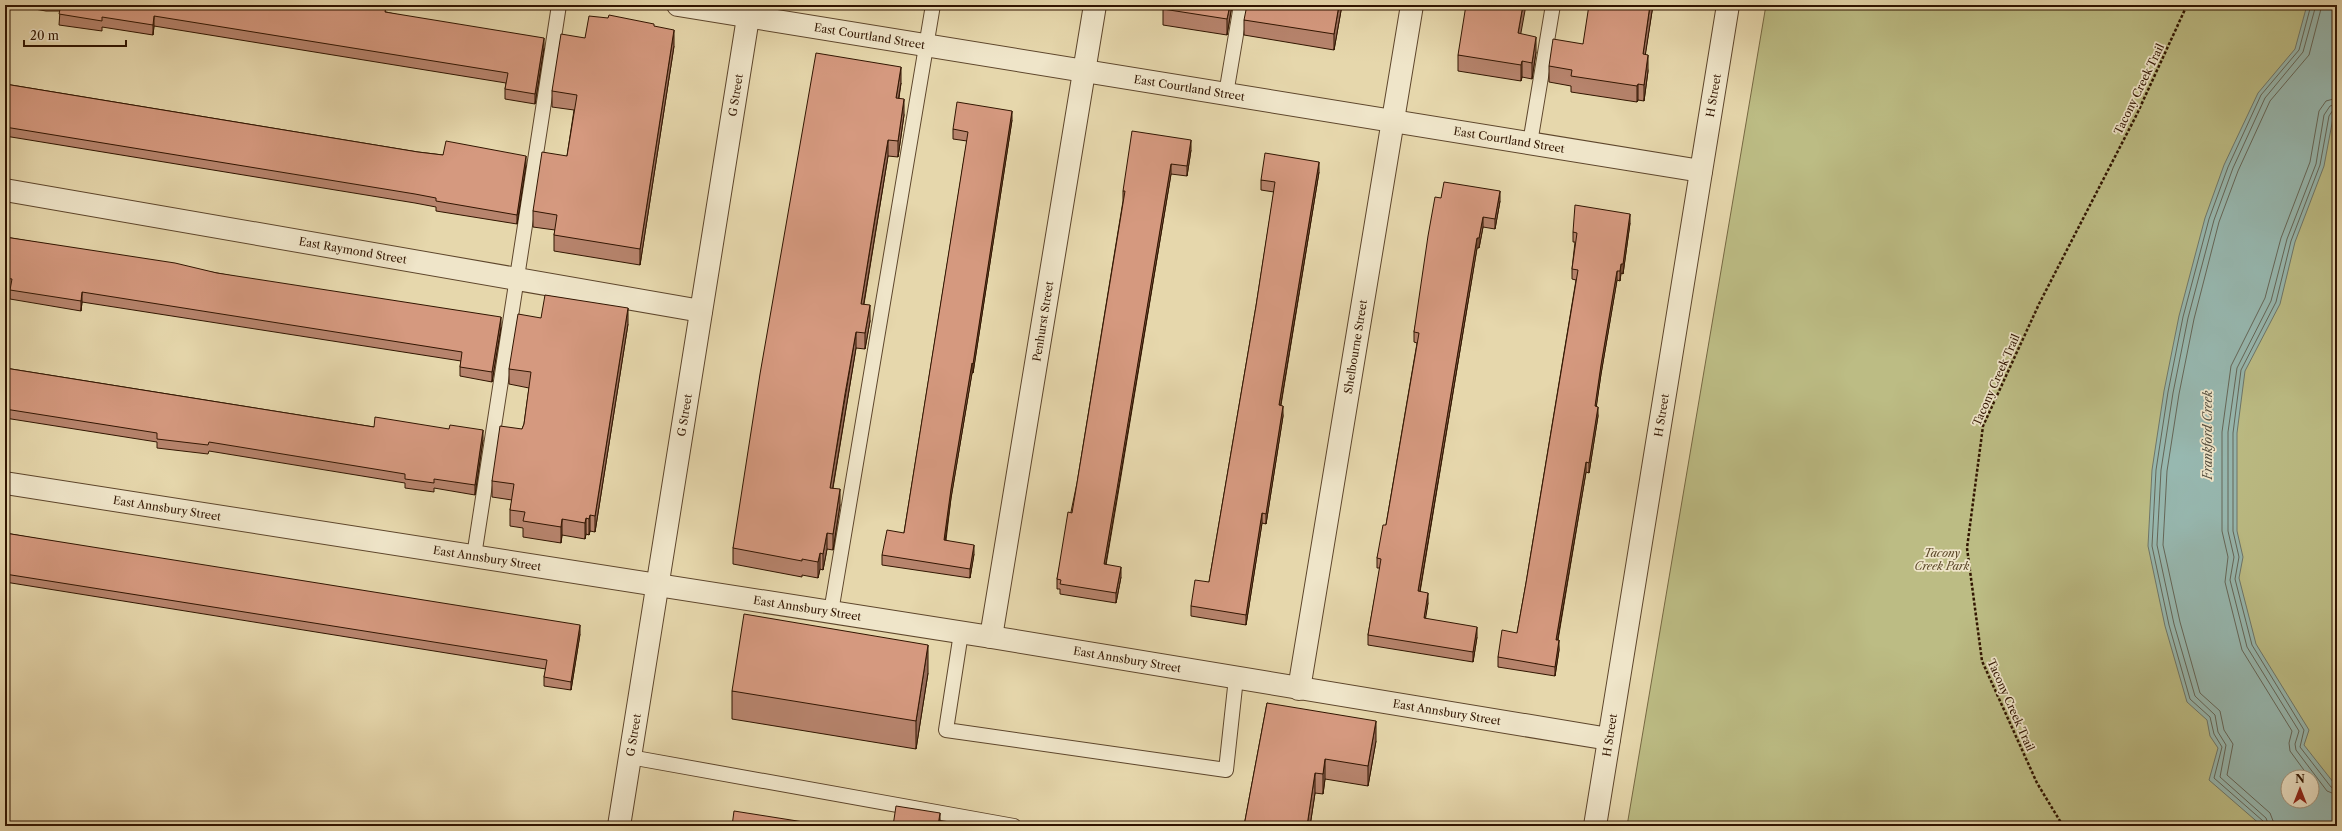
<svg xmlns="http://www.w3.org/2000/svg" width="2342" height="831" font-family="'Libre Caslon Text',serif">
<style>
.green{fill:#bcbc84;stroke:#766842;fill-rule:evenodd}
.water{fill:#97b8b0;stroke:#6e776a;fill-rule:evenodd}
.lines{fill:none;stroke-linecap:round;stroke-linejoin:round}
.shore{stroke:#646658;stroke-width:1}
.lane-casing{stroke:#5e462c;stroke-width:16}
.street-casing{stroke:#5e462c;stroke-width:24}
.path{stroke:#311501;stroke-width:2.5;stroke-dasharray:3 2;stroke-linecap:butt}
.lane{stroke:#efe5c9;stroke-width:14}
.street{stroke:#efe5c9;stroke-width:22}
.wall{fill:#b7846d;stroke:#311501}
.shaded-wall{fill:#956b59;stroke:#311501}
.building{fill:#d5997f;stroke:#311501}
.labels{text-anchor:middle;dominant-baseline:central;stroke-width:3.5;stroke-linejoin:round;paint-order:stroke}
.street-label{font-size:11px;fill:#311501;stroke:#efe5c9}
.park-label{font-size:11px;font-style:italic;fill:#5b4728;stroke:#efe5c9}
.water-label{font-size:12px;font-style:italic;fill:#554e3e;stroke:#efe5c9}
</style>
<rect width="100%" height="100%" fill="#e6d7ac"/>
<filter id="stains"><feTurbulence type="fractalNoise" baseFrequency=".005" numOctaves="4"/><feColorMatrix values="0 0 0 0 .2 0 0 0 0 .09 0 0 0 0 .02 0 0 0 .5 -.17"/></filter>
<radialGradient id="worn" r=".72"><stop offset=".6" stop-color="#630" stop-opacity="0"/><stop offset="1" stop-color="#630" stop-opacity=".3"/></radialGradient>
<path class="green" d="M1766,5H2337V826H1627ZM2288,777H2312V801H2288Z"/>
<path class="water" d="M2307,5H2337V111L2333,118L2324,166L2295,242L2280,304L2245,371L2237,433V531L2243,557L2239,578L2256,644L2309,730L2304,745L2337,787V826H2262L2209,780L2218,748L2210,736L2207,720L2187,702L2165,626L2148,546L2152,470L2164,391L2179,316L2205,218L2224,165L2258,93L2295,49ZM2288,777H2312V801H2288Z"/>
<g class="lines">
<g class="shore">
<path d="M2337,104L2330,106L2324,115L2316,164L2287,239L2271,301L2237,368L2228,432V531L2234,557L2230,580L2247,647L2299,731L2295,744L2296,750L2327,791L2337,795"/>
<path d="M2337,109L2333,110L2329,116L2320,165L2291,241L2276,302L2241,370L2233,433V531L2239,557L2235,579L2252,645L2304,730L2300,747L2331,787L2337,790"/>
<path d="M2309,777L2290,751L2289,743L2292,731L2242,650L2225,582L2228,557L2222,531V432L2231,366L2265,298L2281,238L2310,162L2319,111L2326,101L2337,98"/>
<path d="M2264,826L2263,821L2214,778L2222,747L2214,734L2210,717L2190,699L2169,625L2152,546L2156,470L2168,392L2183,317L2209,219L2228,167L2261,95L2299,50L2311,5"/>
<path d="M2269,826L2266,818L2220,777L2226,745L2218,732L2215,715L2195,696L2174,624L2157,545L2161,470L2173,393L2188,318L2214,220L2233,168L2265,98L2303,52L2316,5"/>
<path d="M2275,826L2270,813L2227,775L2233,744L2224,730L2220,711L2200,693L2180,622L2163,545L2167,471L2179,394L2194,319L2219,222L2238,171L2270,101L2309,55L2322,5"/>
</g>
<g class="lane-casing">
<g id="lane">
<path d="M1226,94L1241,5"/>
<path d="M1530,143L1553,5"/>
<path d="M474,556L559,5"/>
<path d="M831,612L933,5"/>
<path d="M961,633L946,730L1226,770L1236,678"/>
<path d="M630,757L1014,826"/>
</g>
</g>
<g class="street-casing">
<g id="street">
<path id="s1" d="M678,5L1701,171"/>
<path id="s2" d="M5,190L701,311"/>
<path id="s3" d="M5,483L991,637L1609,739"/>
<path id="s4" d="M991,637L1095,5"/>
<path id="s5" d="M1299,689L1412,5"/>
<path id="s6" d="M619,826L750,5"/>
<path id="s7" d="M1595,826L1728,5"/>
</g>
</g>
<path class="path" d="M2063,826L2037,783L1982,661L1967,548L1983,426L2039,304L2137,114L2187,5"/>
<use href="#lane" class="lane"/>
<use href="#street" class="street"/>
</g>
<g class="wall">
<path d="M12,5H363L386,12L544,48L535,104L505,99V89L506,83L154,26L153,35L102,27V31L59,25L60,11H46Z"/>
<path d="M1232,5L1227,35L1163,25V9Z"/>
<path d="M1342,5L1334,50L1244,35V20Z"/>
<path d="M1653,5L1645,55L1648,71L1644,101L1638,100L1637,102L1571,92V86L1549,82V66L1583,44Z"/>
<path d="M608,18L654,26L674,46L640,265L554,251V235L555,230L533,227V211L567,156L574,110L552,107V91L585,38Z"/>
<path d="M1521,34L1536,52L1532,79L1522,77L1521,81L1458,71V55Z"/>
<path d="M901,83L899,98L904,115L898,157L888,156L864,304L870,321L865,349L856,348L833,488L840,505L833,550L827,549L823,570L820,569L818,578L802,575V577L733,564V548Z"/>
<path d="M5,84L418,152L526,165L517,224L436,211V207L415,203L5,136Z"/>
<path d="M1012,120L973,373H972L951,498L946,540L974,554L970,578L882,565V555L904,533L967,141L953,139V129Z"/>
<path d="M1191,150L1187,176L1171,174L1117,500L1106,565L1121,577L1116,603L1060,594V589H1057V579L1077,483L1123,201V191Z"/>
<path d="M1319,172L1281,405L1283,416L1266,524L1262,523L1246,625L1191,616V606L1209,582L1256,306L1274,192L1261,190V180Z"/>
<path d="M1441,198L1500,201L1495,229L1483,227L1479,248H1477L1420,592L1428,603L1425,618L1477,637L1473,662L1368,645V635L1380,568H1377V558L1386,525L1417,343L1414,342V332Z"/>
<path d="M1630,223L1623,274L1621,273L1620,281L1617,280L1601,374L1596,407L1598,416L1589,473L1586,472L1558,640L1559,650L1555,676L1498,667V657L1517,633L1526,583L1576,280L1572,279V269L1575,242H1573V232Z"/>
<path d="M5,237L217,273L501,327L492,382L460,376V367L461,361L82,302L81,311L10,299V288H5Z"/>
<path d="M541,318L628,324L595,532L590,531L589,535L586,534L585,539L562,535L561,543L523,537V528L510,526V510L512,500L492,497V481L522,429L524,424L529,388L509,384V369Z"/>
<path d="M5,368L374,427L483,440L475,495L434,488V492L405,488V483L209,451L208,454L157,448V442L5,418Z"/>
<path d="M5,533L580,634L571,690L544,686V677L546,669L5,582Z"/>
<path d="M928,673L916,749L732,719V691Z"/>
<path d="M1267,703L1376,741L1368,786L1325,779L1323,794L1315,793L1310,826H1244Z"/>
</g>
<g class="shaded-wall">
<path d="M1230,5H1232L1227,35V19Z"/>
<path d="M1339,5H1342L1334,50V34Z"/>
<path d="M1523,5H1526L1518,49V33Z"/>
<path d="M1650,5H1653L1643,70V54Z"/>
<path d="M154,16V26L153,35V25Z"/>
<path d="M674,30V46L640,265V249Z"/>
<path d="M1536,37V52L1532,79V63Z"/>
<path d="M544,38V48L535,104V94Z"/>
<path d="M1648,55V71L1644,101V85Z"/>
<path d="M1522,61V77L1521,81V65Z"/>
<path d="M901,67V83L896,114V98Z"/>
<path d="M1638,84V100L1637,102V86Z"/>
<path d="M904,99V115L898,157V141Z"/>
<path d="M1012,111V120L973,373V364Z"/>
<path d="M888,140V156L861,320V304Z"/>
<path d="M1191,140V150L1187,176V166Z"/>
<path d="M526,156V165L517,224V215Z"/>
<path d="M1319,162V172L1279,415V405Z"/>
<path d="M1171,164V174L1104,574V564Z"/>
<path d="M1500,191V201L1495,229V219Z"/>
<path d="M1630,214V223L1623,274V264Z"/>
<path d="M1483,217V227L1479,248V238Z"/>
<path d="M1477,238V248L1418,602V591Z"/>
<path d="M1621,264V273L1620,281V271Z"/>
<path d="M1617,271V280L1601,374L1595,416V406L1601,365Z"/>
<path d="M82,292V302L81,311V301Z"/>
<path d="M870,305V321L865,349V333Z"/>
<path d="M628,308V324L595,532V516Z"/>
<path d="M501,317V327L492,382V372Z"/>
<path d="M856,332V348L830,504V488Z"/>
<path d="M972,363V373L951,498L944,549V540L951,489Z"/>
<path d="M1283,406V416L1266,524V514Z"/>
<path d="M1598,407V416L1589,473V463Z"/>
<path d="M483,430V440L475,495V485Z"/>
<path d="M1586,462V472L1556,649V640Z"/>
<path d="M840,489V505L833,550V534Z"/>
<path d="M1262,513V523L1246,625V615Z"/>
<path d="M590,515V531L589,535V519Z"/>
<path d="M586,518V534L585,539V523Z"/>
<path d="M562,519V535L561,543V527Z"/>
<path d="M827,533V549L823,570V554Z"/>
<path d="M974,545V554L970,578V569Z"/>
<path d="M820,553V569L818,578V562Z"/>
<path d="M1121,567V577L1116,603V593Z"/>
<path d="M1428,593V603L1424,628V618Z"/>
<path d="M580,625V634L571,690V682Z"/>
<path d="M1477,627V637L1473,662V652Z"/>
<path d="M1559,640V650L1555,676V667Z"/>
<path d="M928,645V673L916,749V721Z"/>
<path d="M1376,721V741L1368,786V766Z"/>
<path d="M1325,759V779L1323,794V774Z"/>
<path d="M1315,773V793L1310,826H1307Z"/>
<path d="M940,813V826H938Z"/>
</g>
<g class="building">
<path d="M61,5H363L386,7L385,12L544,38L535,94L505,89L508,73L154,16L153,25L102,17V21L59,14Z"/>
<path d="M1164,5H1230L1227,19L1163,9Z"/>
<path d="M1247,5H1339L1334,34L1244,20Z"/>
<path d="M1466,5H1523L1518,33L1536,37L1532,63L1522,61L1521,65L1458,55Z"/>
<path d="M1589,5H1650L1643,54L1648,55L1644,85L1638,84L1637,86L1571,76L1572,70L1549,66L1553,39L1583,44Z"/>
<path d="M609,15L654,24V26L674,30L640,249L554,235L557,215L533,211L542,152L567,156L577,95L552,91L561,34L585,38L589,16L608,18Z"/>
<path d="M816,53L901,67L896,98L904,99L898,141L888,140L876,211L861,304L870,305L865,333L856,332L845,394L830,488L840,489L833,534L827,533L823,554L820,553L818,562L802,559V561L733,548L760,374Z"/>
<path d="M5,84L418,152L443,155L446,141L526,156L517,215L436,201V198L415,194L5,127Z"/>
<path d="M957,102L1012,111L973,364L972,363L951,489L944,540L974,545L970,569L882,555L887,530L904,533L968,132L953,129Z"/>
<path d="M1132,131L1191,140L1187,166L1171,164L1117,489L1104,564L1121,567L1116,593L1060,584L1061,580L1057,579L1068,512L1072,513L1077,483L1125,191H1123Z"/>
<path d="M1265,153L1319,162L1279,405L1283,406L1266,514L1262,513L1246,615L1191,606L1195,580L1209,582L1256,306L1275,182L1261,180Z"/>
<path d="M1444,182L1500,191L1495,219L1483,217L1479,238H1477L1418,591L1428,593L1424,618L1477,627L1473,652L1368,635L1381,559L1377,558L1383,525H1386L1419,333L1414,332L1428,236L1435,197L1441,198Z"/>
<path d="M1575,205L1630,214L1623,264H1621L1620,271H1617L1601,365L1595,406L1598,407L1589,463L1586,462L1556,640H1559L1555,667L1498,657L1502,630L1517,633L1526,583L1578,270L1572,269L1577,233L1573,232Z"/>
<path d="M5,237L175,263L217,273L501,317L492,372L460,367L462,352L82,292L81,301L10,290L12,279L5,278Z"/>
<path d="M545,295L628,308L595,516L590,515L589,519L586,518L585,523L562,519L561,527L523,521L525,512L510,510L514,484L492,481L500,426L522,429L524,424L531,372L509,369L518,314L541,318Z"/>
<path d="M5,368L374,427L375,417L449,429L450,425L483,430L475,485L434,479V483L405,479V474L209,442L208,445L157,439V433L5,409Z"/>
<path d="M5,533L580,625L571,682L544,677L547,660L5,574Z"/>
<path d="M744,614L928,645L916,721L732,691Z"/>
<path d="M1267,703L1376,721L1368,766L1325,759L1323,774L1315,773L1307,826H1244Z"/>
<path d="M896,806L940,813L938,826H893Z"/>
<path d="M734,811L829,826H732Z"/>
</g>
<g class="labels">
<g class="street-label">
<text stroke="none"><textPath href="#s1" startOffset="194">East Courtland Street</textPath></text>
<text stroke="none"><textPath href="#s1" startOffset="518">East Courtland Street</textPath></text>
<text transform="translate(2139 89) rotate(-64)">Tacony Creek Trail</text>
<text stroke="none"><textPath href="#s6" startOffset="740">G Street</textPath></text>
<text stroke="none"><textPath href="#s7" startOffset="740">H Street</textPath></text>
<text stroke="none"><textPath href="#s1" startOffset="842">East Courtland Street</textPath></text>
<text stroke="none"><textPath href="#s2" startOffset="353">East Raymond Street</textPath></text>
<text stroke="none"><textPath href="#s4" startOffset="320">Penhurst Street</textPath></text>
<text stroke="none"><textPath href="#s5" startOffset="347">Shelbourne Street</textPath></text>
<text transform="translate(1996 380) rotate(-66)">Tacony Creek Trail</text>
<text stroke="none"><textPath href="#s7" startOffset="416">H Street</textPath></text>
<text stroke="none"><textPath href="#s6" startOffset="416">G Street</textPath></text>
<text stroke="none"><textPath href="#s3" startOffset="164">East Annsbury Street</textPath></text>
<text stroke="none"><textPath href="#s3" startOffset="488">East Annsbury Street</textPath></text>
<text stroke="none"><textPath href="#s3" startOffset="812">East Annsbury Street</textPath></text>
<text stroke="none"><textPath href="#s3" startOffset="1136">East Annsbury Street</textPath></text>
<text transform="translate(2011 705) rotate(66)">Tacony Creek Trail</text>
<text stroke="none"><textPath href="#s3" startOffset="1460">East Annsbury Street</textPath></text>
<text stroke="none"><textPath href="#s7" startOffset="92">H Street</textPath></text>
<text stroke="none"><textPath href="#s6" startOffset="92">G Street</textPath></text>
</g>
<g class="park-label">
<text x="1942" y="553">Tacony<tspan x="1942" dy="13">Creek Park</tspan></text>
</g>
<g class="water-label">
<text transform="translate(2207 435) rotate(-90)">Frankford Creek</text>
</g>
</g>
<rect width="2342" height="831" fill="none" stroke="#e6d7ac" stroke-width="20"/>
<rect x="6" y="6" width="2330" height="819" fill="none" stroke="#311501" stroke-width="2"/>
<rect x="10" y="10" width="2322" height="811" fill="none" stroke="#311501"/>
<g transform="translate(2300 789)"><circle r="19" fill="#efe5c9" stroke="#a39279"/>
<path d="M0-3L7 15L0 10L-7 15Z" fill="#8f2418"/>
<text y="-6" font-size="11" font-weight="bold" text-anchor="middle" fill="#311501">N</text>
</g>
<path d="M24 40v6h102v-6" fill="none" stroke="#311501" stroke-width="2"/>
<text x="30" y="40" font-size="12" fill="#311501" stroke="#efe5c9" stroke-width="3" paint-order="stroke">20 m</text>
<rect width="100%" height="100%" filter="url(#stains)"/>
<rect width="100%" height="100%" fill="url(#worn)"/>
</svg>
